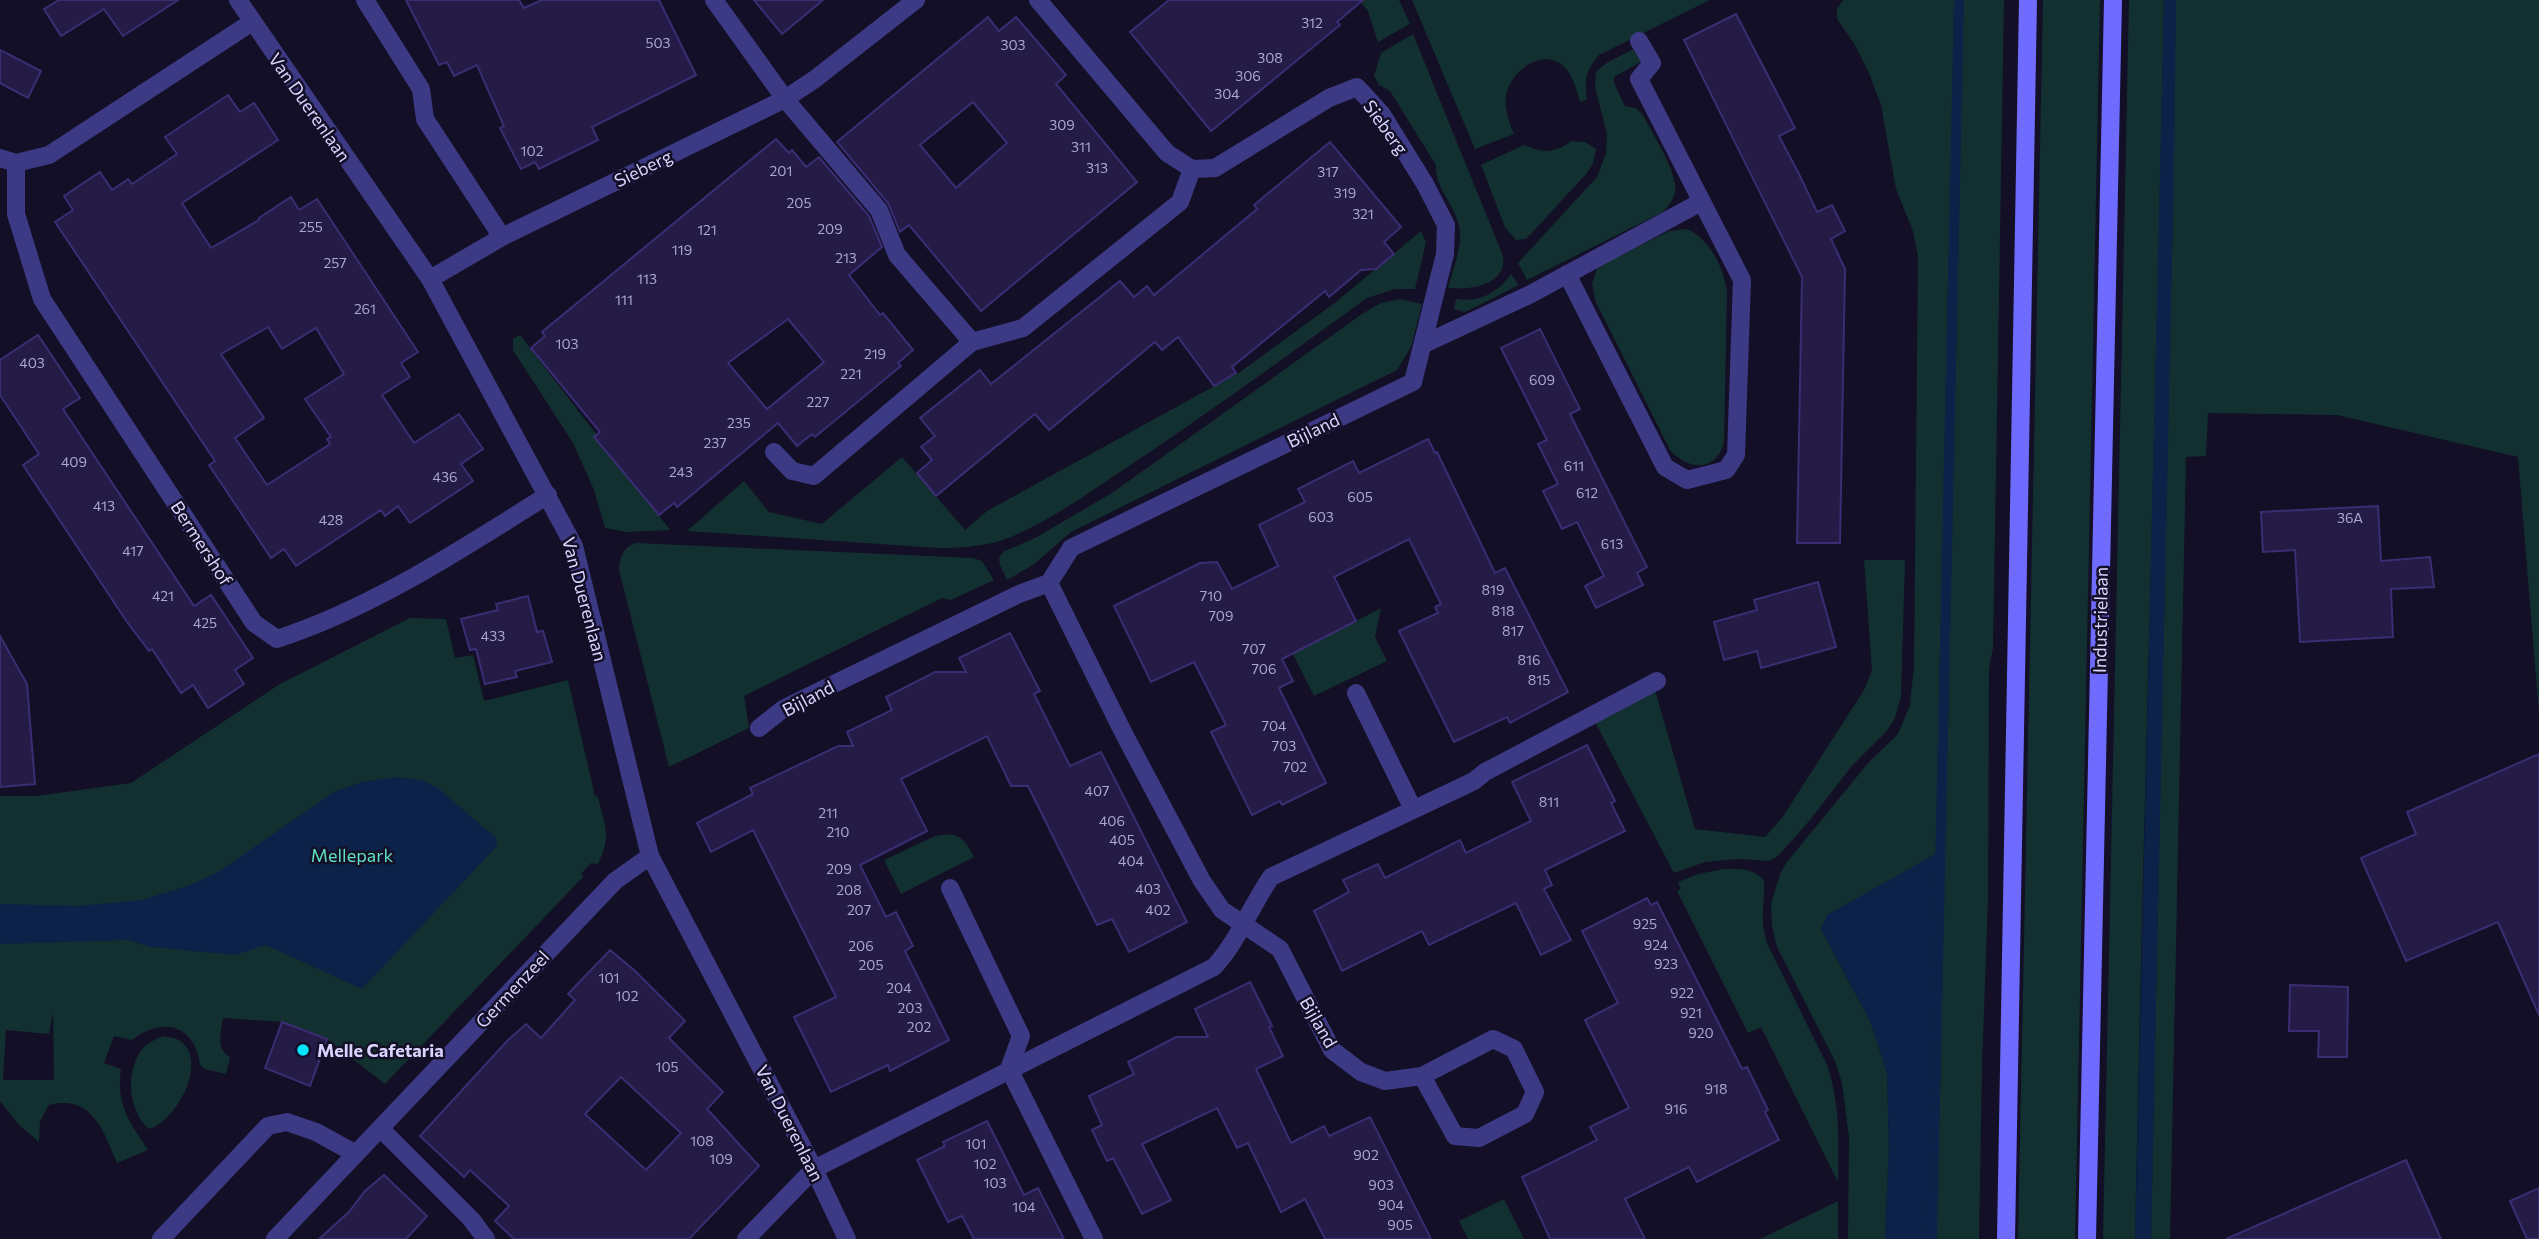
<svg xmlns="http://www.w3.org/2000/svg" width="2539" height="1239" font-family="Commissioner,sans-serif">
<style>
.green{fill:#12302f;fill-rule:evenodd}
.water{fill:#0c2248}
.lines{fill:none;stroke-linecap:round;stroke-linejoin:round}
.stream{stroke:#0c2248;stroke-width:10}
.building{fill:#241b47;stroke:#3b2d73;stroke-width:2;fill-rule:evenodd}
.lane{stroke:#3d3a85;stroke-width:18}
.street{stroke:#3d3a85;stroke-width:18}
.secondary{stroke:#6f6bff;stroke-width:18}
.poi-dot{fill:#00e5ff;stroke:#130f26;stroke-width:2.5}
.labels{text-anchor:middle;dominant-baseline:central;stroke-width:5;stroke-linejoin:round;paint-order:stroke}
.number-label{font-size:14px;fill:#aca6d1}
.street-label{font-size:18px;fill:#d9d4ff;stroke:#130f26}
.park-label{font-size:18px;fill:#5fe0c0;stroke:#130f26}
.poi-label{font-size:18px;font-weight:bold;fill:#d9d4ff;stroke:#130f26;text-anchor:start}
</style>
<rect width="100%" height="100%" fill="#130f26"/>
<g class="green">
<path d="M1359,0H1399L1410,24L1378,42L1368,11Z"/>
<path d="M1412,0H1710L1599,55C1586,70 1584,80 1587,100L1580,102C1576,88 1571,66 1555,61C1533,53 1509,76 1506,96C1504,108 1509,123 1514,134L1475,149Z"/>
<path d="M1843,0H2004L1993,648L1989,669L1988,900L1982,1066L1979,1239H1929L1937,854L1828,915L1821,929L1870,1021L1887,1073L1889,1147L1885,1239H1848L1849,1137L1842,1083L1835,1061L1777,947L1772,926L1771,904L1780,874L1787,862L1868,763L1898,734L1910,705L1914,665L1918,257L1913,231L1896,189L1881,105L1869,73L1855,45L1837,19V9Z"/>
<path d="M2043,0H2100L2075,1239H2018Z"/>
<path d="M2129,0H2164C2156,413 2143,826 2135,1239H2103Z"/>
<path d="M2176,0H2539V714L2518,457L2337,415L2208,413L2206,456L2186,457L2170,1239H2151Z"/>
<path d="M1413,34L1503,256C1507,286 1469,290 1448,288C1453,268 1465,242 1458,222C1452,201 1435,188 1436,165L1390,91L1379,85L1374,76L1381,53Z"/>
<path d="M1637,47L1644,60L1614,77V83L1625,106L1636,108L1643,115C1652,133 1679,174 1675,193C1673,200 1668,207 1663,212L1527,280L1518,263L1597,177L1606,153L1607,134L1595,87L1596,72L1605,64Z"/>
<path d="M1571,141L1585,142L1596,149L1593,163L1587,173L1530,235L1525,239L1516,240L1505,227L1481,165L1524,145C1543,153 1554,154 1571,141Z"/>
<path d="M1686,229C1709,237 1724,268 1727,292L1724,443C1715,473 1688,470 1670,450L1595,300L1592,284L1597,269L1607,262L1669,231Z"/>
<path d="M1421,231L1426,242L1415,289H1395L1367,298C1284,358 1202,418 1117,474C1084,496 1035,531 996,542C977,547 958,548 938,548L687,531L744,481L769,512L822,524L902,457L965,530L987,511L1240,372L1336,302Z"/>
<path d="M1511,274L1519,285L1465,312L1454,309L1456,299C1479,303 1498,293 1511,274Z"/>
<path d="M1400,299L1422,304L1411,347L1397,370L1071,532L1033,565L1007,580L1000,565L999,558L1003,552L1035,538L1112,493L1362,314L1381,303Z"/>
<path d="M520,335L670,530L627,532L605,528L594,490L573,443L513,350V339Z"/>
<path d="M636,543L973,558L982,561L994,580L951,600L942,598L744,696L749,728L669,767L619,570C620,557 623,547 636,543Z"/>
<path d="M1864,560H1905L1901,697L1895,718L1886,732L1851,767L1810,820L1778,856L1769,861L1738,859L1705,862L1674,873L1595,722L1655,690L1695,829L1765,837L1782,818L1864,690L1872,670Z"/>
<path d="M1381,608L1375,637L1387,661L1314,696L1293,654Z"/>
<path d="M410,618L446,619L455,658L473,655L484,701L568,680L595,796L598,797C605,828 612,834 598,864L591,863L581,874L584,876L385,1084L327,1039L282,1022L223,1018C221,1032 215,1048 230,1057L226,1074L205,1069L200,1065C195,1025 163,1016 132,1040L114,1036L104,1063L121,1069C116,1105 129,1121 148,1150L117,1163C103,1130 92,1094 49,1105L40,1121L39,1142L19,1125L0,1101V796H36L131,783L280,684ZM53,1012L54,1080H3L6,1030L49,1034Z"/>
<path d="M951,834C964,837 968,846 974,857L901,894L884,860L935,836Z"/>
<path d="M1724,869C1740,869 1754,868 1764,881C1765,906 1759,916 1767,943L1827,1065C1840,1103 1839,1142 1838,1182L1761,1027L1748,1033L1677,891L1681,889L1678,882L1698,874Z"/>
<path d="M163,1036C167,1037 175,1038 179,1040C210,1060 176,1122 149,1129C127,1109 125,1069 144,1047C149,1042 157,1039 163,1036Z"/>
<path d="M1504,1199L1524,1239H1468L1459,1221Z"/>
<path d="M1838,1201V1239H1760Z"/>
</g>
<g class="water">
<path d="M2164,0H2176L2174,170L2151,1239H2135Z"/>
<path d="M397,777L422,780L438,788L496,838L497,846L362,989L266,945L235,955L151,947L129,940L0,944V904L80,906L141,900L188,886L218,872L334,792L362,782Z"/>
<path d="M1937,853L1929,1239H1885L1889,1147L1887,1073L1870,1021L1821,929L1827,915Z"/>
</g>
<g class="lines">
<path class="stream" d="M1932,1239L1959,0"/>
</g>
<g class="building">
<path d="M59,0H178L123,36L104,9L61,36L44,9Z"/>
<path d="M406,0H519L524,8L542,0H659L696,75L592,127L598,140L539,169L535,162L521,169L500,128L504,126L477,65L454,76L447,62L439,65Z"/>
<path d="M754,0H823L782,34Z"/>
<path d="M1169,0H1363L1337,22L1340,25L1211,131L1130,32Z"/>
<path d="M1736,14L1795,128L1779,136L1799,174L1817,212L1832,205L1845,231L1831,239L1845,269L1840,543H1797L1802,277L1684,40Z"/>
<path d="M988,17L999,31L1016,17L1066,75L1056,84L1137,182L981,311L909,225L900,232L888,203L837,142ZM973,102L1007,143L956,188L920,145Z"/>
<path d="M0,50L41,71L28,98L0,83Z"/>
<path d="M228,95L240,112L254,103L278,140L182,203L211,248L259,220V218L291,197L299,210L317,199L418,352L401,363L410,377L382,395L414,443L459,414L483,449L461,464L473,481L410,523L398,506L385,516L381,510L296,566L284,549L271,558L209,465L215,461L55,222L73,210L64,196L100,172L112,190L128,179L132,184L177,154L165,137ZM268,327L282,349L316,328L344,374L305,399L331,437L327,439L330,444L267,485L235,438L264,418L221,354Z"/>
<path d="M776,139L789,153L792,150L806,167L819,157L869,216L882,247L849,275L880,315L883,313L913,350L898,363L901,366L815,437L812,434L797,446L778,423L677,507L674,503L659,515L594,437L600,432L531,348L545,336L542,332ZM788,319L824,362L767,409L728,363Z"/>
<path d="M1330,142L1401,227L1384,242L1394,254L1376,269L1361,270L1329,297L1325,291L1232,367L1236,373L1214,386L1178,337L1162,350L1155,342L1049,430L1035,414L936,496L917,473L932,460L921,447L935,436L920,418L980,370L991,384L1120,281L1134,297L1147,286L1154,295L1257,209L1254,205Z"/>
<path d="M1540,329L1580,409L1570,414L1647,567L1637,573L1643,585L1596,608L1585,586L1604,576L1577,522L1562,529L1543,491L1558,484L1538,444L1547,440L1501,348Z"/>
<path d="M38,335L80,398L63,409L194,606L211,595L253,658L235,670L244,684L208,708L193,685L181,693L152,649L149,651L127,622L23,465L39,454L0,395V360Z"/>
<path d="M1428,439L1435,453L1437,452L1495,573L1505,568L1568,692L1510,723L1507,717L1454,742L1399,631L1438,613L1435,607L1441,604L1409,539L1334,577L1356,621L1282,659L1293,681L1279,688L1326,783L1282,805L1280,801L1252,815L1211,732L1226,725L1194,662L1151,682L1114,606L1200,563L1217,562L1232,589L1278,566L1259,525L1305,502L1298,489L1353,461L1359,473Z"/>
<path d="M2378,506L2381,561L2430,557L2434,587L2391,589L2393,637L2300,642L2295,550L2263,552L2261,512Z"/>
<path d="M1818,582L1836,647L1761,668L1757,651L1724,660L1714,622L1757,610L1754,600Z"/>
<path d="M528,596L537,632L543,631L552,662L515,671L517,677L485,684L476,649L470,650L461,619L498,610L496,604Z"/>
<path d="M1010,633L1040,691L1034,694L1070,766L1101,752L1187,922L1129,952L1112,919L1097,925L1028,786H1011L987,736L901,779L927,831L860,865L886,917L896,912L913,946L905,951L949,1040L890,1071L888,1065L831,1092L794,1017L836,997L753,830L711,852L697,823L753,794L750,788L838,746H853L847,732L892,710L886,697L935,672H966L959,658Z"/>
<path d="M0,636L27,684L35,784L0,787Z"/>
<path d="M1587,745L1615,801L1611,803L1625,831L1545,870L1552,885L1544,889L1571,940L1541,955L1516,903L1429,945L1422,931L1342,971L1314,911L1349,892L1343,880L1378,864L1385,878L1460,840L1466,853L1531,821L1512,782Z"/>
<path d="M2539,754V1015L2498,922L2406,961L2361,858L2416,834L2407,812Z"/>
<path d="M1647,898L1651,905L1657,902L1742,1069L1747,1067L1768,1110L1765,1112L1779,1140L1697,1182L1689,1167L1625,1199L1645,1239H1550L1522,1177L1597,1140L1590,1127L1629,1108L1585,1020L1618,1003L1582,931Z"/>
<path d="M610,950L634,970L685,1021L669,1038L723,1092L707,1109L759,1166L689,1239H514L495,1221L509,1206L470,1170L464,1177L420,1136L508,1040L526,1024L541,1038L575,1000L568,994ZM621,1077L681,1133L646,1170L585,1114Z"/>
<path d="M1250,982L1272,1026L1269,1027L1283,1056L1256,1069L1291,1143L1324,1126L1329,1136L1370,1117L1431,1239H1325L1305,1199L1281,1212L1248,1143L1237,1148L1217,1108L1142,1144L1171,1200L1142,1214L1113,1158L1107,1161L1092,1130L1102,1125L1089,1096L1134,1074L1128,1062L1176,1037H1208L1195,1009Z"/>
<path d="M2290,985L2348,987L2347,1057H2318L2319,1031H2289Z"/>
<path d="M282,1022L327,1039L310,1086L265,1068Z"/>
<path d="M987,1121L1024,1195L1038,1188L1064,1239H974L962,1216L948,1222L917,1160L945,1146L943,1142Z"/>
<path d="M2406,1160L2441,1239H2226Z"/>
<path d="M384,1175L427,1216L406,1239H319L349,1212L365,1191Z"/>
<path d="M2539,1188V1239H2527L2510,1201Z"/>
</g>
<g class="lines">
<g class="lane">
<path d="M1356,693L1413,809"/>
<path d="M1474,781L1485,772L1657,681"/>
<path d="M950,888L1021,1036L1009,1069L1094,1239"/>
</g>
<g class="street">
<path d="M238,0L430,279L574,546L650,856L814,1169L847,1239"/>
<path d="M365,0L421,89L425,119L502,237"/>
<path d="M714,0L785,99L879,210L897,255L972,342"/>
<path d="M1038,0L1167,153L1192,169"/>
<path d="M0,158L16,163L49,155L252,22"/>
<path d="M16,163V214L42,299L254,623L277,639C373,608 463,548 548,495"/>
<path d="M1567,274L1665,467L1687,480L1726,470L1736,455L1742,280L1639,79L1652,63L1639,41"/>
<path d="M430,279L502,237L785,99L815,79L916,0"/>
<path d="M1424,344L1529,295L1701,202"/>
<path d="M1049,583L1123,732L1202,881L1222,910L1280,949L1332,1050L1361,1072L1385,1081L1422,1076L1455,1136L1479,1138L1525,1114L1535,1092L1514,1049L1493,1039L1422,1076"/>
<path d="M759,728L783,709L799,701L1019,594L1049,583L1071,548L1413,382L1445,254L1446,225L1425,184L1381,113L1357,87L1329,98L1215,168L1192,169L1180,202L1023,328L972,342L814,476L792,471L774,452"/>
<path d="M381,1129L471,1219L486,1239"/>
<path d="M161,1239L268,1126L287,1122L316,1132L356,1154"/>
<path d="M275,1239L615,881L650,856"/>
<path d="M746,1239L814,1169L1214,967C1238,941 1251,906 1271,877L1474,781"/>
</g>
<g class="secondary">
<path d="M2006,1239L2028,0"/>
<path d="M2087,1239L2113,0"/>
</g>
</g>
<circle class="poi-dot" cx="303" cy="1050" r="7"/>
<g class="labels">
<g class="number-label">
<text x="1312" y="22">312</text>
<text x="658" y="42">503</text>
<text x="1013" y="44">303</text>
<text x="1270" y="57">308</text>
<text x="1248" y="75">306</text>
<text x="1227" y="93">304</text>
<text x="1062" y="124">309</text>
<text x="1081" y="146">311</text>
<text x="532" y="150">102</text>
<text x="1097" y="167">313</text>
<text x="781" y="170">201</text>
<text x="1328" y="171">317</text>
<text x="1345" y="192">319</text>
<text x="799" y="202">205</text>
<text x="1363" y="213">321</text>
<text x="311" y="226">255</text>
<text x="830" y="228">209</text>
<text x="707" y="229">121</text>
<text x="682" y="249">119</text>
<text x="846" y="257">213</text>
<text x="335" y="262">257</text>
<text x="647" y="278">113</text>
<text x="624" y="299">111</text>
<text x="365" y="308">261</text>
<text x="567" y="343">103</text>
<text x="875" y="353">219</text>
<text x="32" y="362">403</text>
<text x="851" y="373">221</text>
<text x="1542" y="379">609</text>
<text x="818" y="401">227</text>
<text x="739" y="422">235</text>
<text x="715" y="442">237</text>
<text x="74" y="461">409</text>
<text x="1574" y="465">611</text>
<text x="681" y="471">243</text>
<text x="445" y="476">436</text>
<text x="1587" y="492">612</text>
<text x="1360" y="496">605</text>
<text x="104" y="505">413</text>
<text x="1321" y="516">603</text>
<text x="2350" y="517">36A</text>
<text x="331" y="519">428</text>
<text x="1612" y="543">613</text>
<text x="133" y="550">417</text>
<text x="1493" y="589">819</text>
<text x="163" y="595">421</text>
<text x="1211" y="595">710</text>
<text x="1503" y="610">818</text>
<text x="1221" y="615">709</text>
<text x="205" y="622">425</text>
<text x="1513" y="630">817</text>
<text x="493" y="635">433</text>
<text x="1254" y="648">707</text>
<text x="1529" y="659">816</text>
<text x="1264" y="668">706</text>
<text x="1539" y="679">815</text>
<text x="1274" y="725">704</text>
<text x="1284" y="745">703</text>
<text x="1295" y="766">702</text>
<text x="1097" y="790">407</text>
<text x="1549" y="801">811</text>
<text x="828" y="812">211</text>
<text x="1112" y="820">406</text>
<text x="838" y="831">210</text>
<text x="1122" y="839">405</text>
<text x="1131" y="860">404</text>
<text x="839" y="868">209</text>
<text x="1148" y="888">403</text>
<text x="849" y="889">208</text>
<text x="859" y="909">207</text>
<text x="1158" y="909">402</text>
<text x="1645" y="923">925</text>
<text x="1656" y="944">924</text>
<text x="861" y="945">206</text>
<text x="1666" y="963">923</text>
<text x="871" y="964">205</text>
<text x="609" y="977">101</text>
<text x="899" y="987">204</text>
<text x="1682" y="992">922</text>
<text x="627" y="995">102</text>
<text x="910" y="1007">203</text>
<text x="1691" y="1012">921</text>
<text x="919" y="1026">202</text>
<text x="1701" y="1032">920</text>
<text x="667" y="1066">105</text>
<text x="1716" y="1088">918</text>
<text x="1676" y="1108">916</text>
<text x="702" y="1140">108</text>
<text x="976" y="1143">101</text>
<text x="1366" y="1154">902</text>
<text x="721" y="1158">109</text>
<text x="985" y="1163">102</text>
<text x="995" y="1182">103</text>
<text x="1381" y="1184">903</text>
<text x="1391" y="1204">904</text>
<text x="1024" y="1206">104</text>
<text x="1400" y="1224">905</text>
</g>
<g class="street-label">
<text transform="translate(310 107) rotate(55)">Van Duerenlaan</text>
<text transform="translate(1386 127) rotate(54)">Sieberg</text>
<text transform="translate(643 168) rotate(-26)">Sieberg</text>
<text transform="translate(1313 430) rotate(-26)">Bijland</text>
<text transform="translate(202 543) rotate(57)">Bermershof</text>
<text transform="translate(585 599) rotate(75)">Van Duerenlaan</text>
<text transform="translate(2100 620) rotate(-89)">Industrielaan</text>
<text transform="translate(808 698) rotate(-28)">Bijland</text>
<text transform="translate(512 989) rotate(-47)">Germenzeel</text>
<text transform="translate(1319 1022) rotate(60)">Bijland</text>
<text transform="translate(790 1123) rotate(63)">Van Duerenlaan</text>
</g>
<g class="park-label">
<text x="352" y="855">Mellepark</text>
</g>
<g class="poi-label">
<text x="317" y="1050">Melle Cafetaria</text>
</g>
</g>
</svg>
